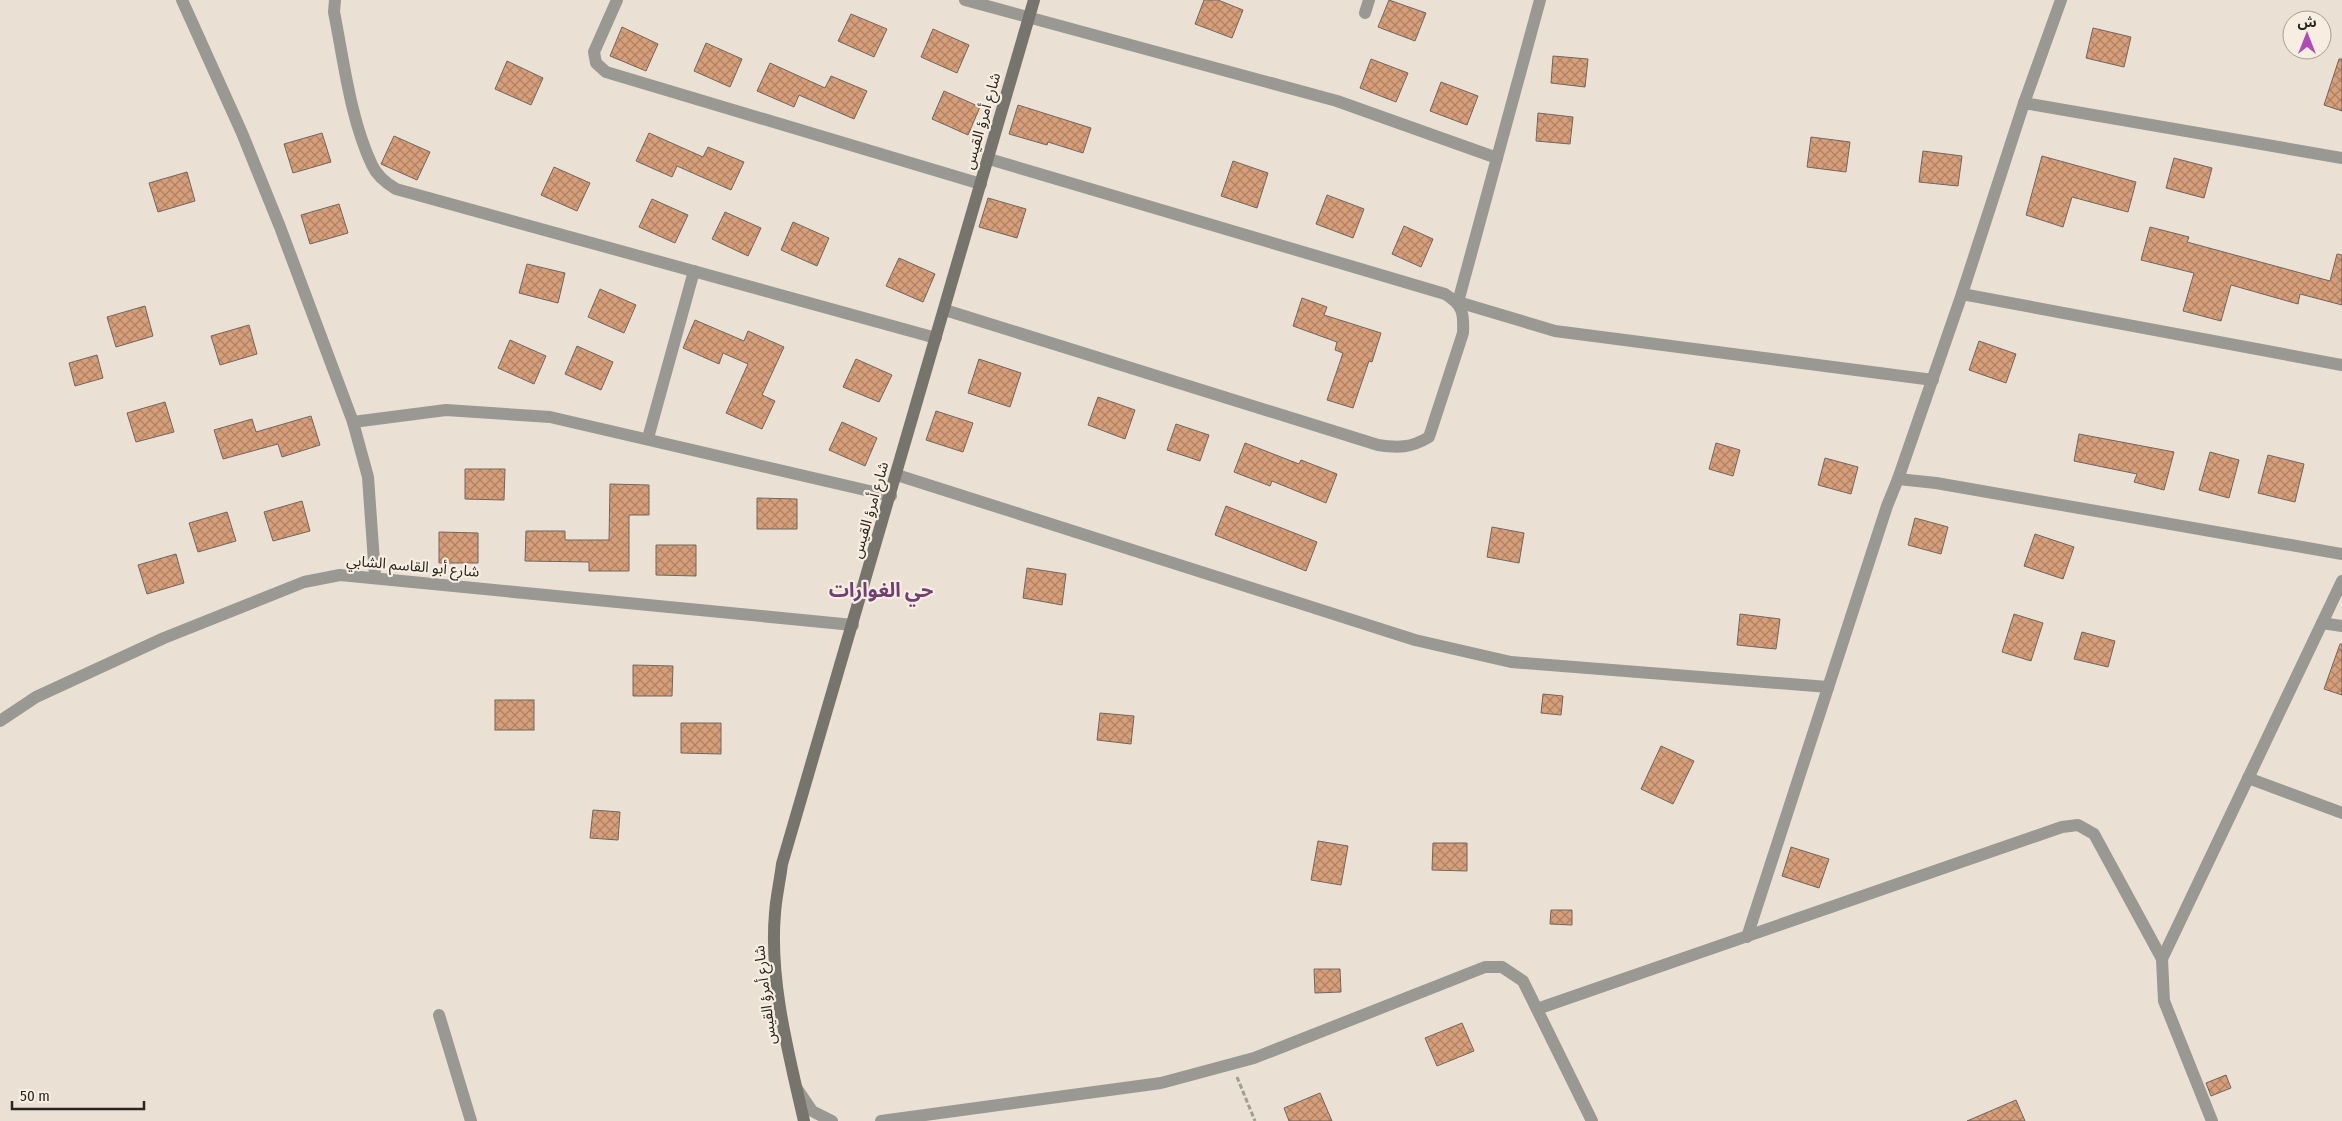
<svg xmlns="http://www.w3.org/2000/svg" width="2342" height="1121" font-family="'Fira Sans Condensed','Noto Sans Arabic',sans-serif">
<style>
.building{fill:url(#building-cross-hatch);stroke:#72665f}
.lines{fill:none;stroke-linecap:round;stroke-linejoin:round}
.path{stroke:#a39c92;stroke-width:3;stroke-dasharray:5 2.5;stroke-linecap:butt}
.street{stroke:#999892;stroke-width:12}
.secondary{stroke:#76746c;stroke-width:12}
.labels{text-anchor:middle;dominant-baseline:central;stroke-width:4.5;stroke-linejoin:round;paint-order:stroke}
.street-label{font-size:15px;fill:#292621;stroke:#f7eee1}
.district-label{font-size:20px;font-weight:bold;fill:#704074;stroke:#f7eee1}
</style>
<defs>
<pattern id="building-cross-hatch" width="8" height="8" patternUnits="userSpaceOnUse" patternTransform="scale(1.25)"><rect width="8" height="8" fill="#d69f7a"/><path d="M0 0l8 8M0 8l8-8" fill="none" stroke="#ae8164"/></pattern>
</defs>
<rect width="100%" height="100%" fill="#eae1d4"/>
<g class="building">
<path d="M1204,0H1218L1243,10L1232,38L1195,24Z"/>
<path d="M1389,0L1426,13L1415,41L1378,27Z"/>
<path d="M851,14L887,29L874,57L838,41Z"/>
<path d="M622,27L658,44L646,71L610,56Z"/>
<path d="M2093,28L2131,37L2124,67L2086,58Z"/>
<path d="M933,29L969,45L957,73L921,57Z"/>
<path d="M706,43L742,59L730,87L694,71Z"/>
<path d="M1553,56L1588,59L1585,87L1551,83Z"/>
<path d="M1371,59L1408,73L1396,102L1360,88Z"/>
<path d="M2339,59H2342V111L2324,105Z"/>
<path d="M507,61L543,78L531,105L495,89Z"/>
<path d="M770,63L825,88L831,76L867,91L854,119L799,95L794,107L757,91Z"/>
<path d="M1441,82L1478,96L1467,125L1430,111Z"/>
<path d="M944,91L980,107L968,135L932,119Z"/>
<path d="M1018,105L1091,128L1083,153L1048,142L1047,145L1009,134Z"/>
<path d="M1538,113L1573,117L1570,144L1536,141Z"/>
<path d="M322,133L331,162L293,173L284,144Z"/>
<path d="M649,133L703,157L708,147L744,162L731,190L677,166L672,177L636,161Z"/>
<path d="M394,136L430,152L417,180L381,164Z"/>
<path d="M1811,137L1850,142L1846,172L1807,167Z"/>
<path d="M1923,151L1962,156L1958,186L1919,182Z"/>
<path d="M2042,156L2136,182L2128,212L2072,197L2063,227L2026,215Z"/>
<path d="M2174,158L2212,168L2204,198L2166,188Z"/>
<path d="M1233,161L1268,173L1257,208L1221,196Z"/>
<path d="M554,167L590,183L577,211L541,195Z"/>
<path d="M187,172L195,201L158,212L149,183Z"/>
<path d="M1327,195L1364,209L1353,238L1316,224Z"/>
<path d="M988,198L1026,209L1017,238L979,227Z"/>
<path d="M652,199L688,215L675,243L639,227Z"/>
<path d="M339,204L348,233L310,244L301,215Z"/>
<path d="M725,212L761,228L748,256L712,239Z"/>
<path d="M793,222L829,238L817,266L781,250Z"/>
<path d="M1404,226L1433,239L1421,267L1392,254Z"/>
<path d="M2150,227L2189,237L2187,242L2330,281L2337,254L2342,255V305L2300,294L2298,304L2231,285L2221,321L2183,311L2194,273L2141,260Z"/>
<path d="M899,258L935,274L923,302L886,286Z"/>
<path d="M527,264L565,273L558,303L519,293Z"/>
<path d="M600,289L636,305L624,333L588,317Z"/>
<path d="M1302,298L1327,307L1324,315L1381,333L1372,362L1369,361L1353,408L1327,400L1343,353L1335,350L1337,342L1293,326Z"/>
<path d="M145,306L153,336L116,347L107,317Z"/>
<path d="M695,320L744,341L748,331L784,347L762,395L775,401L762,429L726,413L748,364L723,353L719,364L683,348Z"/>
<path d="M249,325L257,354L220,365L211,336Z"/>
<path d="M510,340L546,356L534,384L498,368Z"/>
<path d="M1979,341L2016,354L2006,383L1969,370Z"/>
<path d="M577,346L613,362L601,390L565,374Z"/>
<path d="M97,355L103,378L75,386L69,363Z"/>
<path d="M856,359L892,375L879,402L843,387Z"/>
<path d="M979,359L1021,373L1010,407L968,393Z"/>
<path d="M1098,397L1135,410L1125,439L1088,425Z"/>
<path d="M165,402L174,432L136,442L127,413Z"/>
<path d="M936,411L973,423L963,452L926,440Z"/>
<path d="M311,416L320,445L282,457L278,444L223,459L214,430L252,419L256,432Z"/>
<path d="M842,422L877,438L865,466L829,450Z"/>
<path d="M1176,424L1209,435L1200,461L1167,450Z"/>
<path d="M2079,434L2174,452L2164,490L2134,482L2137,474L2074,461Z"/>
<path d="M1245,443L1299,464L1301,460L1337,474L1326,503L1272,481L1270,486L1234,472Z"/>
<path d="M1716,443L1740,450L1733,476L1709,469Z"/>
<path d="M2210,452L2239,460L2229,498L2199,490Z"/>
<path d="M2268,455L2304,464L2295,502L2258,493Z"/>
<path d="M1825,458L1858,467L1851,494L1818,485Z"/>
<path d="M465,469H505L504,500L465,499Z"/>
<path d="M610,484L649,485V515H629V571H589V562L525,561L526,531H565V540H609Z"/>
<path d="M757,498L797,499V529H757Z"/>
<path d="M302,501L310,531L273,541L264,512Z"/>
<path d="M1226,506L1317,542L1306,571L1215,535Z"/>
<path d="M227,512L236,541L198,552L189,523Z"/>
<path d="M1915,518L1948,527L1941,554L1908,545Z"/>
<path d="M1492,527L1524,533L1519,563L1487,557Z"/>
<path d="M439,532L478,533V563H439Z"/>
<path d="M2035,534L2074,547L2063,579L2024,566Z"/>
<path d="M656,545H696V576L656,575Z"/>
<path d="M176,554L184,583L147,594L138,565Z"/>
<path d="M1027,568L1066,574L1062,605L1023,598Z"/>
<path d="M1740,614L1780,619L1776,649L1737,645Z"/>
<path d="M2014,614L2043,623L2031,661L2002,652Z"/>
<path d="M2082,632L2115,641L2108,667L2074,659Z"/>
<path d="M2340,644H2342V695L2324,689Z"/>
<path d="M633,665L673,666L672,696H633Z"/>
<path d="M1543,694L1563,696L1561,715L1541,713Z"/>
<rect x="495" y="700" width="39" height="30"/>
<path d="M1100,713L1134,716L1131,744L1097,740Z"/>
<path d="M681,723H721V754L681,753Z"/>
<path d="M1661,746L1694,761L1673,804L1641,789Z"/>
<path d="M593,810L620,812L618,840L590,838Z"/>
<path d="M1318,841L1348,846L1341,885L1311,880Z"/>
<path d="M1433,843H1467V871L1432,870Z"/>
<path d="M1791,847L1829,859L1819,888L1782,876Z"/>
<path d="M1551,910H1572V925L1550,924Z"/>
<path d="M1314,969H1340L1341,992L1315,993Z"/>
<path d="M1462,1023L1474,1051L1437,1066L1425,1038Z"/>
<path d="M2226,1075L2231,1088L2211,1096L2206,1083Z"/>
<path d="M1320,1093L1332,1121H1289L1284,1108Z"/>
<path d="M2016,1100L2025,1121H1967Z"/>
</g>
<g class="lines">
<path class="path" d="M1237,1077L1255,1121"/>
<g class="street">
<path d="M182,0L242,133L280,227L353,422L368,477L375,576"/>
<path d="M335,0L334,12C344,62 350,118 372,165C377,176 386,183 396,189L936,338"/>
<path d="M617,0L594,52L596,63L606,72L981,184"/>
<path d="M965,0L1337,101L1497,158L1458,302L1555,331L1933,380"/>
<path d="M1365,13L1369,0"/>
<path d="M2024,103L2061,0"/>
<path d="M1497,158L1540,0"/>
<path d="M1962,294L2342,365"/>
<path d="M945,310L1378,445C1398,448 1411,448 1429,437L1463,333C1464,313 1463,305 1445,294L989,159"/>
<path d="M353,422L446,410L550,417L891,496"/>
<path d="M648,438L694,271"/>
<path d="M897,475L1415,640L1511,662L1828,687"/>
<path d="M1898,479L1962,294L2024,103L2342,158"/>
<path d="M2322,623L2342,626"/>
<path d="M0,721L36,697L164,638L304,582L340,575L853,625"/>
<path d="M2248,778L2342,813"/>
<path d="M1747,937L1887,506L1898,479L1936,483L2342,554"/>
<path d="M1537,1009L2062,827L2078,825L2094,834L2162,959"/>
<path d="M439,1015L471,1121"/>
<path d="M797,1089L812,1111L832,1121"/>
<path d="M881,1121L1161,1083L1254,1058L1485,967H1502L1523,981L1592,1121"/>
<path d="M2212,1121L2164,1001L2162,959L2342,581"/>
</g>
<path class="secondary" d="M804,1121C789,1055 769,981 775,913C776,897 780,881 782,864L1034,0"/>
</g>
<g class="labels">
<g class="street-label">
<text transform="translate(982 121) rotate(-74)">شارع أمرؤ القيس</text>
<text transform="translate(870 510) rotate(-74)">شارع أمرؤ القيس</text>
<text transform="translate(413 566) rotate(5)">شارع أبو القاسم الشابي</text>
<text transform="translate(765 995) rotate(-97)">شارع أمرؤ القيس</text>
</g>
<g class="district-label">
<text x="881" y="590">حي الغوارات</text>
</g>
</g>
<g transform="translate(2307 35)"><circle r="24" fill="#f7eee1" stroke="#a59e94"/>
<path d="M0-4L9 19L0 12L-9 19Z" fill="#ad4db5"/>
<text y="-8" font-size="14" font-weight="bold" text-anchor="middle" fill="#292621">ش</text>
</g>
<path d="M12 1101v8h132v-8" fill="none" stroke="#292621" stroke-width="2.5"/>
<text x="20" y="1101" font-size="15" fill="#292621" stroke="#f7eee1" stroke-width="4" paint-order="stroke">50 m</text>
</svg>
